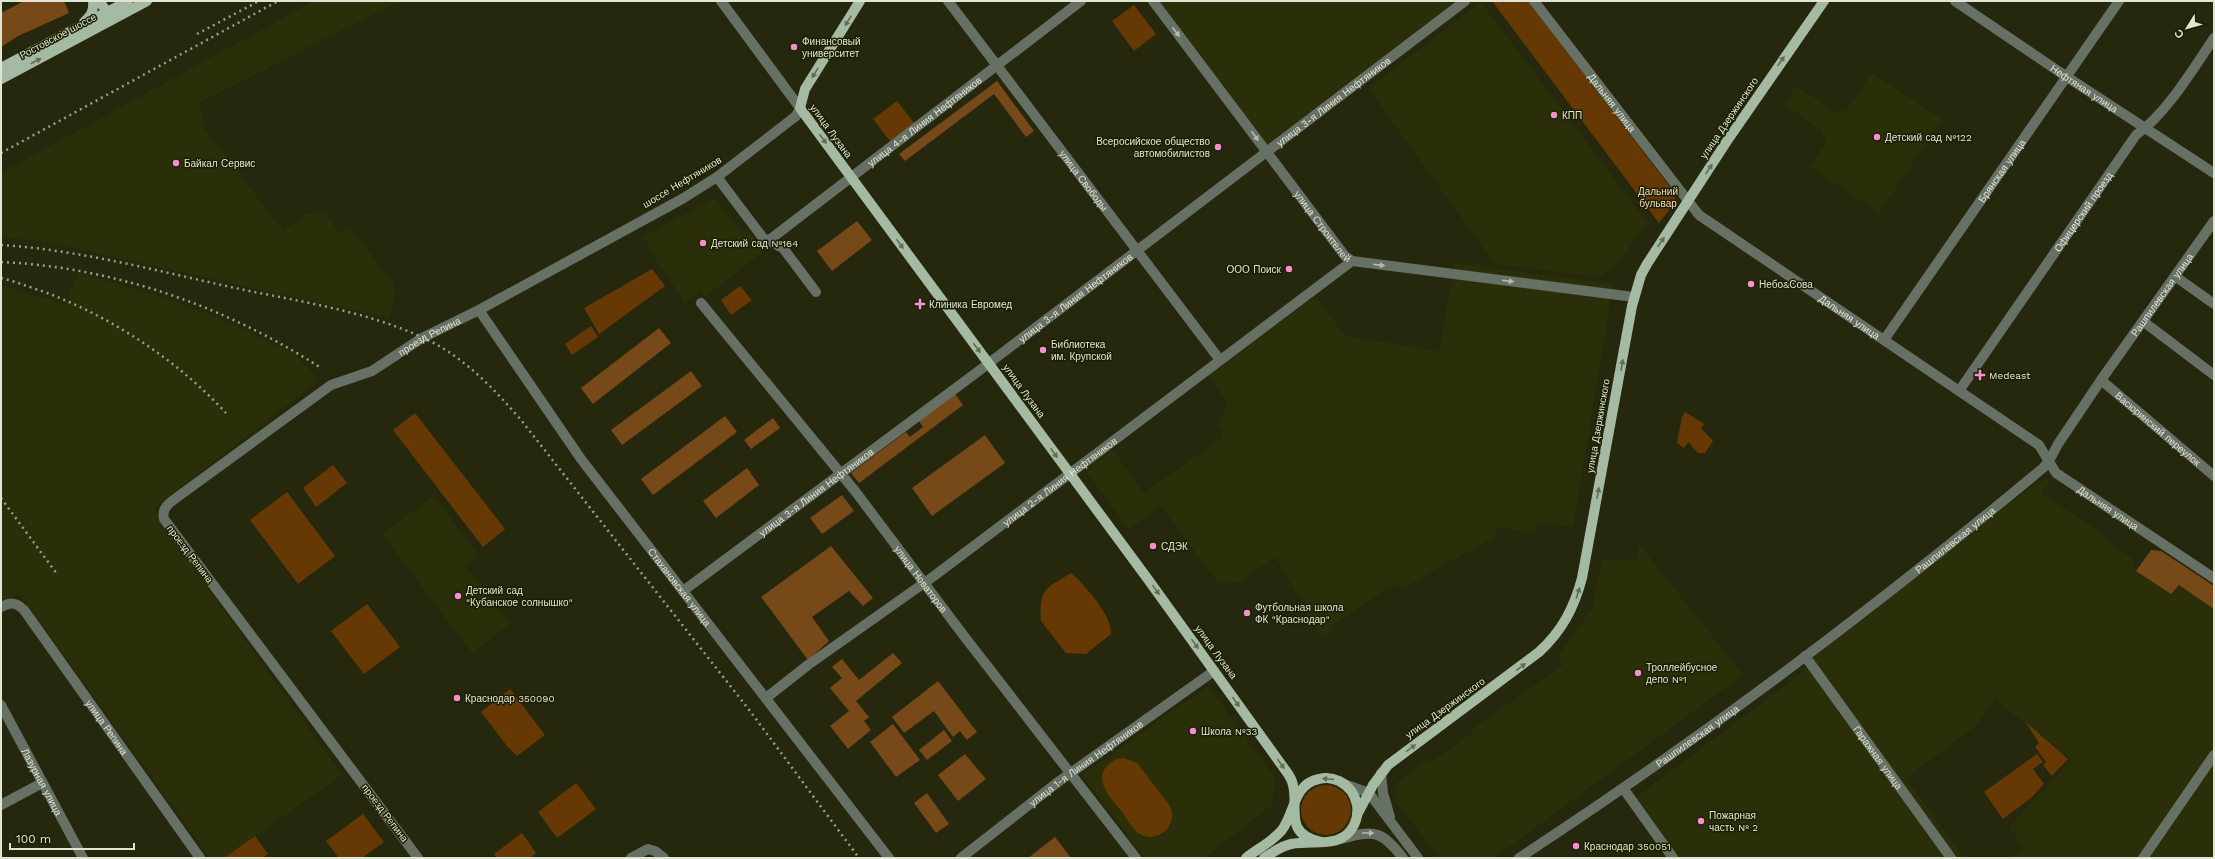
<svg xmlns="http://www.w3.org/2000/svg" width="2215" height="859" font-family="'Work Sans',sans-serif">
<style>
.built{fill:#2a2f09}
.green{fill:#663904}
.forest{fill:#784918}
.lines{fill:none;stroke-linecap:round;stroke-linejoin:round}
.minor{stroke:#667064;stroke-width:10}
.major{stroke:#a5baa3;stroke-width:10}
.rail{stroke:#9ca08b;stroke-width:2.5;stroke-dasharray:2 4;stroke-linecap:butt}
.oneway{fill:#606c53}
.oneway2{fill:#b6bcad}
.poi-dot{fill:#f690cf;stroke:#1b1f03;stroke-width:1.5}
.labels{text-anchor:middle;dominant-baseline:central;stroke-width:3;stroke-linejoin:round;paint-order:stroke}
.street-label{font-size:10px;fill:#e1e5d4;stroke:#1b1f03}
.poi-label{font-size:10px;fill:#e1e5d4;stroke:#1b1f03;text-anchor:start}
.park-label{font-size:10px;fill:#fedbbc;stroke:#1b1f03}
</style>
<rect width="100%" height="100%" fill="#25280c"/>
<g class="built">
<path d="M314,1H399L199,103L203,114L205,129L283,231L306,214L320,212L326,213L339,234L350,227L394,285L395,295L389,318L41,241L1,237V173Z"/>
<path d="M1149,1H1476L1265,157Z"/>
<path d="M1481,2L1647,222L1618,263L1599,277L1495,264L1368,88Z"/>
<path d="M1872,73L1942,119L1879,213L1810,167L1826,143L1821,130L1784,104L1796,86L1836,112L1847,110Z"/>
<path d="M715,198L736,226L743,232L747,229L764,251L705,297L700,291L685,302L655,258L643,236Z"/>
<path d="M1455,263L1613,284L1573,526L1536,524V533L1493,527L1498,535L1403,588L1399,584L1381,593L1332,625L1334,630L1322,636L1275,557L1240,582L1219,584L1161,506L1129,529L1085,470L1113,450L1144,493L1224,436L1217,426L1228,403L1207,374L1316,296L1345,336L1439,351Z"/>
<path d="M78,273L150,293L211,315L292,352L320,380L155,507L158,519L342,775L224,858H210L22,597L18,594L1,603V285L65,304Z"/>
<path d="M2051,479L2041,494L2098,530L2102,537L2132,558L2136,571L2179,585L2214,609V858H2010L2024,848L2009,827L2071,760L2025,720L2023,722L1995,699L1976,726L1906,778L1964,858H1678L1635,798L1802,673L1809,661L2040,480Z"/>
<path d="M434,496L479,556L466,567L510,624L472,653L382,534Z"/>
<path d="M1638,548H1642L1648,555L1743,675L1494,858H1439L1395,800L1397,782L1428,759L1431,762L1474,732L1472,729L1563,665L1558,656L1592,609L1602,560L1638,561Z"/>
<path d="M1208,686L1275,778L1272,805L1204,858H1145L1082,775Z"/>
</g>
<g class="green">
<path d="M1492,1H1528L1673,191L1676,201L1659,223Z"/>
<path d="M1134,5L1156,34L1134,51L1112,21Z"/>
<path d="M897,101L914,123L890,141L873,119Z"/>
<path d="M652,269L665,286L599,334L584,308Z"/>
<path d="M740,286L752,300L731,315L721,300Z"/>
<path d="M591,326L598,337L572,355L565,344Z"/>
<path d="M1685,412L1704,424L1701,428L1713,441L1705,453H1698L1688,442L1684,448L1677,443L1682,417Z"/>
<path d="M415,413L505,529L483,547L393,430Z"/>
<path d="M333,465L347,483L316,507L303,488Z"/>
<path d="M287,492L335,556L298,584L250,520Z"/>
<path d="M1071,573C1084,584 1113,617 1111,634L1086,654L1066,653L1041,621C1039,587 1046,589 1071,573Z"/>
<path d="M367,604L400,647L364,674L331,631Z"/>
<path d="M510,689L545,735L517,756L507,746L481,712Z"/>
<path d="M2025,721L2068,759L2052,776L2043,765L2046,762L2035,747L2039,743Z"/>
<path d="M2037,754L2043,762L2033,769L2044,784L2031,798L2003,819L1984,792Z"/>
<path d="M1124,758L1137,763L1170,806C1173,814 1173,822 1167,829C1160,836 1151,839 1142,835C1133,831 1127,819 1122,812C1113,800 1094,783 1106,767C1111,761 1117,758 1124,758Z"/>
<path d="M576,783L596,809L557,838L538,812Z"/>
<circle cx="1326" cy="810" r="25"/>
<path d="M363,814L384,842L362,858H339L326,841Z"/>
<path d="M522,833L536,853L530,858H497L494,854Z"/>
<path d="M255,836L268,854L262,858H224Z"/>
</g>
<g class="forest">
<path d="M24,1H64L69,13L18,36L1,47V13Z"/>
<path d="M997,81L1034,131L1026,137L994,94L905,161L899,154Z"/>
<path d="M857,221L872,240L832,271L817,251Z"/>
<path d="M659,328L671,343L593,404L581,388Z"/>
<path d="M691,371L702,386L622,445L611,430Z"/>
<path d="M955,394L963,405L859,483L851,473L906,432L910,437L923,427L919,421Z"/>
<path d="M725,416L737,432L653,495L641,479Z"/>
<path d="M773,418L780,428L751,449L744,440Z"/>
<path d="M985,435L1005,463L932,516L912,488Z"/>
<path d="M747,468L759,485L716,518L703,501Z"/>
<path d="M842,495L854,511L822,534L810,518Z"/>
<path d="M831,546L873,598L863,606L849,591L812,617L829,641L808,660L761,597Z"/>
<path d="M2151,550L2161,551L2214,586V609L2179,585L2171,594L2136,571Z"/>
<path d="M893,653L902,663L856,701L869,717L864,721L871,730L848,749L830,726L849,711L830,688L842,678L832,667L842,659L859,680Z"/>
<path d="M938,681L977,732L967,740L960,731L953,737L934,711L904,733L892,717Z"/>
<path d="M893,724L920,760L896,777L870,742Z"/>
<path d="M944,730L952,741L927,760L919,750Z"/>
<path d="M965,754L986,779L958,801L938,775Z"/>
<path d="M927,793L949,824L936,833L914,803Z"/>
<path d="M1055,837L1071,858H1028Z"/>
</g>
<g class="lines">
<g class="minor">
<path id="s1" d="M948,1L1220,360"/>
<path id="s2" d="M1153,1L1345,256L1352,261L1634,297"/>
<path id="s3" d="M1534,1L1699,215L2039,445L2056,473L2214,578"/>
<path id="s4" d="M1955,1L2067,77L2214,173"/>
<path d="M717,177L763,238L783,248L816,292"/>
<path id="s5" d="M768,241L1081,1"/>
<path d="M2176,277L2214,304"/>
<path id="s6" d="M701,303L855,491L964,636L1136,858"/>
<path id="s7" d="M479,310L581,459L889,858"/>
<path d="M2144,322L2214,375"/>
<path id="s8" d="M1884,340L2119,1"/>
<path id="s9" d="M2101,380L2214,476"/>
<path id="s10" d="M1959,391L2136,135C2167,113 2193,69 2214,38"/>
<path id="s11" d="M683,591L980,370L1465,1"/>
<path id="s12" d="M1,607C11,602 16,602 24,610L200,858"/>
<path id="s13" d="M1805,656L1951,858"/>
<path id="s14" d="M766,698L808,665L934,576L1352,261"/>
<path id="s15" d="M1,705L83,858"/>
<path d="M1381,773L1383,793L1390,817"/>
<path d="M1344,784L1369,793L1418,858"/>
<path d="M1623,788L1673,858"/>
<path d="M1,805L42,783"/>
<path d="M1341,839C1374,829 1382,831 1403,858"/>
<path id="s16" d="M418,858L164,519C162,510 166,506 172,501L331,385L372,371L422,338L479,310L682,199L717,177L796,116L800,108L721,1"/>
<path d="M631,858L648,849L655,851L664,858"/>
<path id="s17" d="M961,858L1058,782L1214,671"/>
<path id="s18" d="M1519,858C1701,739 1876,607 2043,468L2049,461L2058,444L2101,380L2214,221"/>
<path d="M2143,858L2214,755"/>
</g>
<g class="major">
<path d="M99,1L111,17"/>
<path d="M860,1L805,89L800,108L1147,578L1286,771C1289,775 1292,780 1293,785C1299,808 1283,834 1321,842"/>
<path d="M84,22C91,16 94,11 93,1"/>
<path d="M1,68L128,1"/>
<path d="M1,79L147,1"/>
<path d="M1357,815L1373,785L1388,765L1539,652C1562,631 1574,608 1582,578L1632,306L1641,275L1647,264L1727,141L1824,1"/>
<path d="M1246,858C1257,849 1272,842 1282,830C1295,813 1293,784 1319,779C1326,777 1333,778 1339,781C1349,786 1355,794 1357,805C1358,812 1357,819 1354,825C1342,850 1313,839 1291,844C1281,846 1273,852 1264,858"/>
</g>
<g class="rail">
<path d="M197,34L259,1"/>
<path d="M1,153L278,1"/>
<path d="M1,245C80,250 158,271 235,288C301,302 369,311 430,341C467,360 494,389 521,420L750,711L859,858"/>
<path d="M1,262C114,267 227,307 321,368"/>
<path d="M1,278C14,281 26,286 39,290C109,315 176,359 226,413"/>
<path d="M1,498L57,574"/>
</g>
</g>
<defs><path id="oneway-solid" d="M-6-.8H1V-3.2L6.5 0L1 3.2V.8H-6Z"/></defs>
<g class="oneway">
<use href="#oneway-solid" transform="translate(848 21) rotate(122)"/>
<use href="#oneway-solid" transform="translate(36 61) rotate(-28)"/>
<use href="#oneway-solid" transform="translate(1781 61) rotate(-55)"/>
<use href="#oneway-solid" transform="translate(815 73) rotate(122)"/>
<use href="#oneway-solid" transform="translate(823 139) rotate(54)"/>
<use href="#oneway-solid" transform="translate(1709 169) rotate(-57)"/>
<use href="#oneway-solid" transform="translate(1661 242) rotate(-56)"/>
<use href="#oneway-solid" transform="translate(900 244) rotate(54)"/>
<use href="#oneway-solid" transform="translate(977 348) rotate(53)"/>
<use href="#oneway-solid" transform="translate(1622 365) rotate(-80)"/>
<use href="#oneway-solid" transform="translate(1054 453) rotate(54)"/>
<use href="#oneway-solid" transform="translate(1598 493) rotate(-79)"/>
<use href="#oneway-solid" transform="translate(1156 590) rotate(54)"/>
<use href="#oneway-solid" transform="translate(1578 593) rotate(-72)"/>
<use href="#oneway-solid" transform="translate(1195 644) rotate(54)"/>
<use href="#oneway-solid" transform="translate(1521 667) rotate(-37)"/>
<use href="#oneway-solid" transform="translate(1236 702) rotate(55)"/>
<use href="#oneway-solid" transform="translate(1411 748) rotate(-36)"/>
<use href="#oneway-solid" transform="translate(1281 764) rotate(54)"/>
<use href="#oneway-solid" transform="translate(1328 779) rotate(-176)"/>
</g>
<g class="oneway2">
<use href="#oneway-solid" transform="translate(1176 32) rotate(53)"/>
<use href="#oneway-solid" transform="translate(1255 136) rotate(53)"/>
<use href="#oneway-solid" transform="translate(1379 265) rotate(7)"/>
<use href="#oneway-solid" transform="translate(1508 281) rotate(7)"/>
<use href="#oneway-solid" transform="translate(1368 833)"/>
</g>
<g class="poi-dot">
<circle cx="794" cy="47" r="4"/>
<circle cx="1554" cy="115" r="4"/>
<circle cx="1877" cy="137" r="4"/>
<circle cx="1218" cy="147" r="4"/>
<circle cx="176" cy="163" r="4"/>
<circle cx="703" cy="243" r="4"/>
<circle cx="1289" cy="269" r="4"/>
<circle cx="1751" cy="284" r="4"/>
<path d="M918 298h4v4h4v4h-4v4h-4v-4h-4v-4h4z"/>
<circle cx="1043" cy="350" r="4"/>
<path d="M1978 369h4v4h4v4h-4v4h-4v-4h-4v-4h4z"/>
<circle cx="1153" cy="546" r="4"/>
<circle cx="458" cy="596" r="4"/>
<circle cx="1247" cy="613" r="4"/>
<circle cx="1638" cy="673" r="4"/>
<circle cx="457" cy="698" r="4"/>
<circle cx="1193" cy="731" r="4"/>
<circle cx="1701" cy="821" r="4"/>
<circle cx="1576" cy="846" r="4"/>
</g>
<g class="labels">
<g class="street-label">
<text transform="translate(58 36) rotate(-28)">Ростовское шоссе</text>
<text stroke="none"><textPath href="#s4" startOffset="156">Нефтяная улица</textPath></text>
<text stroke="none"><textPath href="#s11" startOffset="814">улица 3-я Линия Нефтяников</textPath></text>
<text stroke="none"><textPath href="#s3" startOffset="128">Дальняя улица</textPath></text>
<text transform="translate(1729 118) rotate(-56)">улица Дзержинского</text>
<text stroke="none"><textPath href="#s5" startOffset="197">улица 4-я Линия Нефтяников</textPath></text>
<text transform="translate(831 131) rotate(54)">улица Лузана</text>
<text stroke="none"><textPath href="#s8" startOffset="206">Брянская улица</textPath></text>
<text stroke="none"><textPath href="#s1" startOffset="225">улица Свободы</textPath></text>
<text transform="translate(682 182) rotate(-31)">шоссе Нефтяников</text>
<text stroke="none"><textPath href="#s10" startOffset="218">Офицерский проезд</textPath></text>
<text stroke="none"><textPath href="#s2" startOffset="282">улица Строителей</textPath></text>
<text stroke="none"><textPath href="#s18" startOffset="864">Рашпилевская улица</textPath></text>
<text stroke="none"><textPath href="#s11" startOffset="490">улица 3-я Линия Нефтяников</textPath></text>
<text stroke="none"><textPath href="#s3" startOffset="452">Дальняя улица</textPath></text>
<text stroke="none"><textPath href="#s16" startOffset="752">проезд Репина</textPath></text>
<text transform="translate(1024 391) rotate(54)">улица Лузана</text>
<text transform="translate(1598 426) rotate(-80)">улица Дзержинского</text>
<text stroke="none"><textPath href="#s9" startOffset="75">Васюринский переулок</textPath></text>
<text stroke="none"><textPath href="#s14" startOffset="365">улица 2-я Линия Нефтяников</textPath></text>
<text stroke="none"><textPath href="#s11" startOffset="166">улица 3-я Линия Нефтяников</textPath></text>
<text stroke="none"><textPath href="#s3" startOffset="776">Дальняя улица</textPath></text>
<text stroke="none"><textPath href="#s18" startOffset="540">Рашпилевская улица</textPath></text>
<text transform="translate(190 554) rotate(53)">проезд Репина</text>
<text stroke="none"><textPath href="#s6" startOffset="353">улица Новаторов</textPath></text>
<text stroke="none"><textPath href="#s7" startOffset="342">Стахановская улица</textPath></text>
<text transform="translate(1216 652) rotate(54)">улица Лузана</text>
<text transform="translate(1445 708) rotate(-36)">улица Дзержинского</text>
<text stroke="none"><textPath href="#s12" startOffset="169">улица Репина</textPath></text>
<text stroke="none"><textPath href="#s18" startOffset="216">Рашпилевская улица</textPath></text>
<text stroke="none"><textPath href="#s13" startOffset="125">Гаражная улица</textPath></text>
<text stroke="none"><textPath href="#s17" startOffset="157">улица 1-я Линия Нефтяников</textPath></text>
<text stroke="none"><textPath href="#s15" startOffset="87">Лазурная улица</textPath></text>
<text transform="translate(385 813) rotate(53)">проезд Репина</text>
</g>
<g class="poi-label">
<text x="802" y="41">Финансовый<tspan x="802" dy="12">университет</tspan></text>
<text x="1562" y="115">КПП</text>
<text x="1885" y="137">Детский сад №122</text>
<text x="1210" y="141" text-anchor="end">Всеросийское общество<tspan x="1210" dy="12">автомобилистов</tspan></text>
<text x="184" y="163">Байкал Сервис</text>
<text x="711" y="243">Детский сад №164</text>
<text x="1281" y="269" text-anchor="end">ООО Поиск</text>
<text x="1759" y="284">Небо&amp;Сова</text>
<text x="929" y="304">Клиника Евромед</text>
<text x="1051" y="344">Библиотека<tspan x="1051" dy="12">им. Крупской</tspan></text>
<text x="1989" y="375">Medeast</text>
<text x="1161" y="546">СДЭК</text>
<text x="466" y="590">Детский сад<tspan x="466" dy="12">"Кубанское солнышко"</tspan></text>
<text x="1255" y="607">Футбольная школа<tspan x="1255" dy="12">ФК "Краснодар"</tspan></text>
<text x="1646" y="667">Троллейбусное<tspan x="1646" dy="12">депо №1</tspan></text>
<text x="465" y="698">Краснодар 350090</text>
<text x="1201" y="731">Школа №33</text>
<text x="1709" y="815">Пожарная<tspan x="1709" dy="12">часть № 2</tspan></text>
<text x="1584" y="846">Краснодар 350051</text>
</g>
<g class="park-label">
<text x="1658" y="191">Дальний<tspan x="1658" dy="12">бульвар</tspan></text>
</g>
</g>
<rect width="2215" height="859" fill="none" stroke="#e1e5d4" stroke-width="4"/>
<g transform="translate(2187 28) rotate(233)" stroke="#1b1f03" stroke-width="3" paint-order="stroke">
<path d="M0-3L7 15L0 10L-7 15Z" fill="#e1e5d4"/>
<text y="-6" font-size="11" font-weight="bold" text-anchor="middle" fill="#e1e5d4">С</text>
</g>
<path d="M10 843v6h124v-6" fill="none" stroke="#e1e5d4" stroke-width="2"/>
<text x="16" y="843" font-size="12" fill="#e1e5d4" stroke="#1b1f03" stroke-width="3" paint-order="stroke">100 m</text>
</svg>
